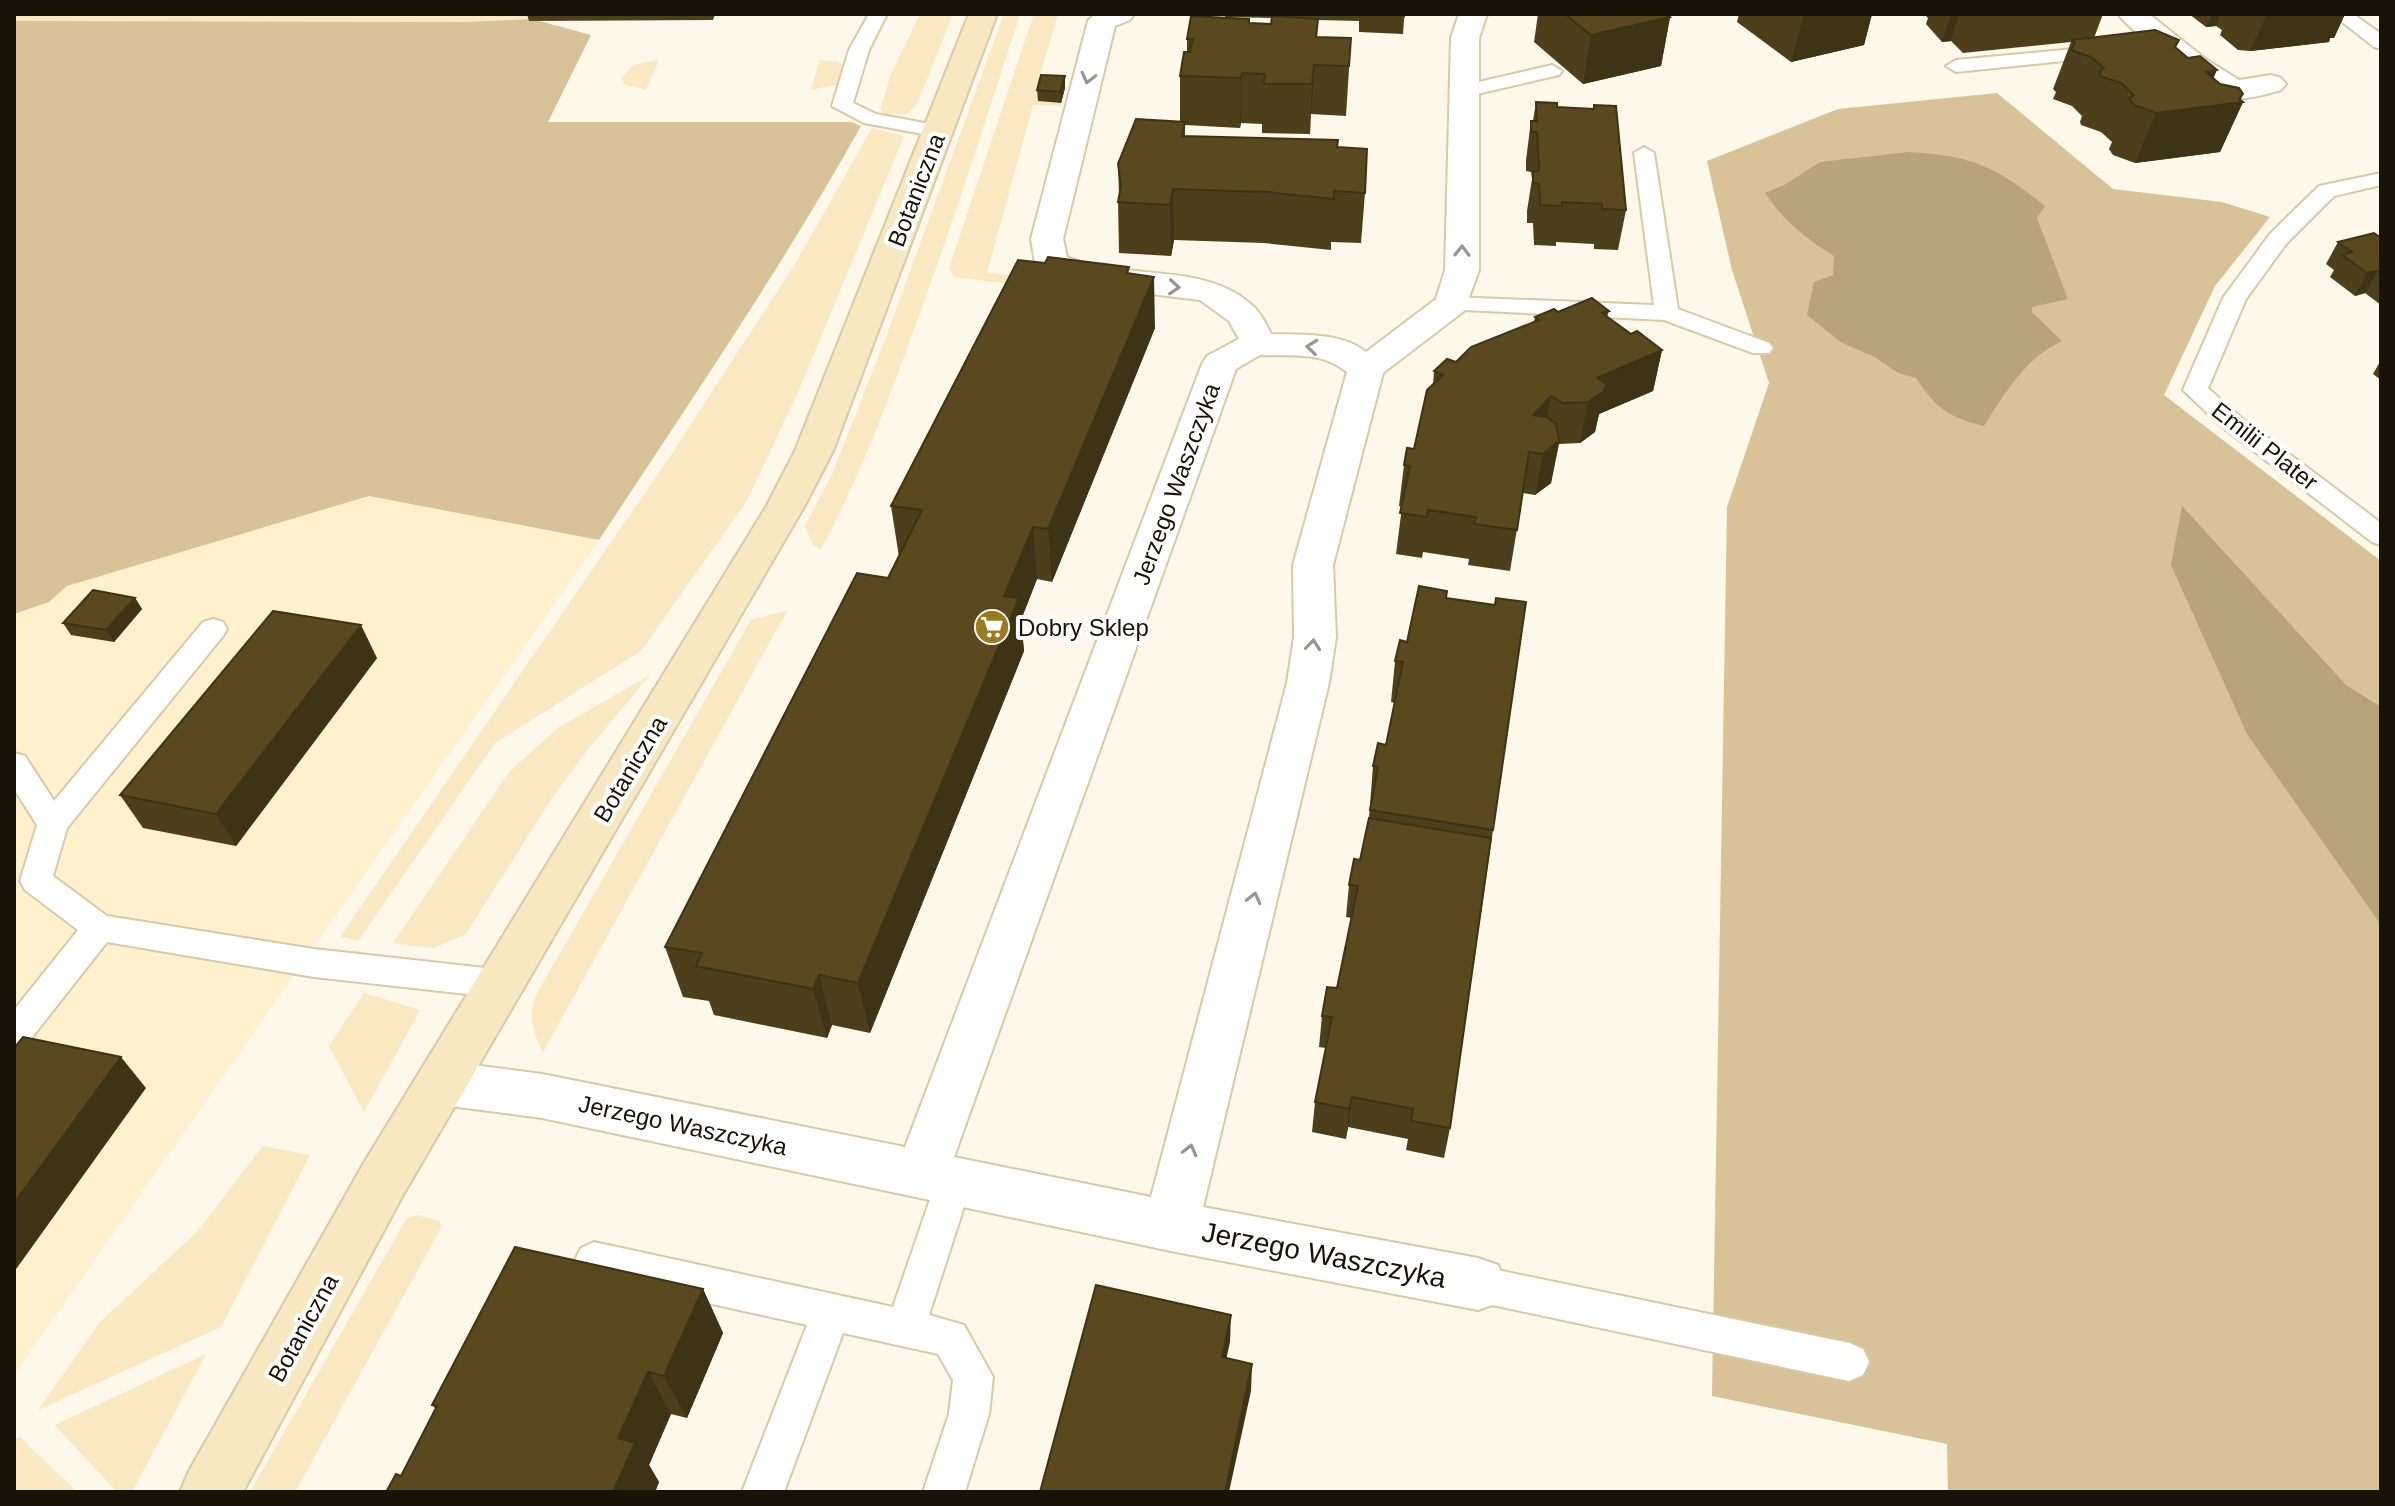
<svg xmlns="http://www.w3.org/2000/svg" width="2395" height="1506" font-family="Helvetica,sans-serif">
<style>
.built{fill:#fff0ce}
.green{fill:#f9e8c1}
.forest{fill:#d7c397}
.water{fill:#b8a479}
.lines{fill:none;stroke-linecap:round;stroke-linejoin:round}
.lane-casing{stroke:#d9c9a7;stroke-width:4}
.street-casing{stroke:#d9c9a7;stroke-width:4}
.secondary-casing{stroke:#d9c9a7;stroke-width:4}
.lane{fill:#fff;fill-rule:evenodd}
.street{fill:#fff;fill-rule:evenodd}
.secondary{fill:#f7e8c2;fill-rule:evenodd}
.wall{fill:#4d3f1b}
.shaded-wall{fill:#3f3316}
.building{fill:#5a491f;stroke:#3f3316;stroke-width:2}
.oneway{stroke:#98958f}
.labels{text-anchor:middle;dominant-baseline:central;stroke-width:8;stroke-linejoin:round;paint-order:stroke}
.street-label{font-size:24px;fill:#191307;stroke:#fff}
.poi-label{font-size:24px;fill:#191307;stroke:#fff;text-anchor:start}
.near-street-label{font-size:28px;fill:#191307;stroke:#fff}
</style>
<rect width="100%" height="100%" fill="#fef8ea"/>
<path class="built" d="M370,496L599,540L14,1375V614L49,602L67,586Z"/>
<g class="green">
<path d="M14,14H627L463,22L14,21Z"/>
<path d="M920,14H953L917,104L907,114L887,115L880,110L890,77Z"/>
<path d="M1004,14H1020C989,111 958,207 924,302C893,387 864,470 821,549L813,545L805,526L833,472L883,345Z"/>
<path d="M1034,14H1058L1037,86L1038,101L1061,103V106L1033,105L987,273L1020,276L1046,288L954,277L949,268Z"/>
<path d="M659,60L646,90L624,84L622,78L633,65Z"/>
<path d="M820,60L837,61L847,68L841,84L811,90Z"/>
<path d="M872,128L904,136L799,390L746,502L641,651L495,743L358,941L340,937L671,455L797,261Z"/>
<path d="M787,611L543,1052C520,1008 536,997 558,957L751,620Z"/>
<path d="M650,675L585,753L548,804L466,934L433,948L393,943L510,771L558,728Z"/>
<path d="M364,993L420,1010L364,1112L329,1046Z"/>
<path d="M263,1146L310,1155L221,1327L38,1410L101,1321L197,1232Z"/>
<path d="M417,1215L440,1221L441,1228L295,1492H250L407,1218Z"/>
<path d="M206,1354L132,1492H117L55,1425Z"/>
<path d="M20,1437L77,1492H14V1440Z"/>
</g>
<g class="forest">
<path d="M532,19L591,35L548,122H851L861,126C781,269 689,403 599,540L369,496L67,586L49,602L14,614V21L463,22Z"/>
<path d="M1997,93L2113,189L2222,202L2270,217L2215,286L2164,395L2381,561V1492H1948L1947,1444L1712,1396L1727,507L1769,383L1732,270L1707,161L1838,109Z"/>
</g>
<g class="water">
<path d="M1909,152C1973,156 1995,166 2045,206L2037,218L2068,299L2032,307V312L2062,341C2026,357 2005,393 1984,426C1948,417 1937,409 1916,378L1898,373L1875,357L1842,343L1807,315L1814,282L1833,275L1834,256C1806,239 1783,220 1765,193L1786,184L1820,162Z"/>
<path d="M2182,506L2346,685L2381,707V925L2247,734L2171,565Z"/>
</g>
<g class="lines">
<g class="lane-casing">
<g id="lane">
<path d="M869,14H887L869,50L853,103L876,114L946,127L949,131L946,135L939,137L864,123L832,106L849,50Z"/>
<path d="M2332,14H2353L2381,34V49L2374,47Z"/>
<path d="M2106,46L2113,48L2116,52L2113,56L1956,72L1946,66L1956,60Z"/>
<path d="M1552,65L1562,71L1559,75L1464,97L1454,91L1457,87Z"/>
<path d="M1644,147L1654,153L1678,309L1769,343L1773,348L1769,353H1753L1664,320L1444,309L1440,304L1444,299L1452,297L1654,305L1634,153Z"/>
<path d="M2381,173V185L2334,196L2286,244L2246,299L2208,388L2239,416L2381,523V545L2372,542L2221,426L2183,390L2223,298L2270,234L2319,186Z"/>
<path d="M213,619L223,622L227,629L223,636L67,828L53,876L107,916L314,949L503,970L515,974L520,984L515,994L503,998L314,977L107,942L26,1045L14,1050V1010L78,930L25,890L20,881L37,825L14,789V753L25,756L54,801L203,622Z"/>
<path d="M954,1166L967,1170L972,1182L929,1315L964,1325L993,1377L989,1414L965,1492H923L949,1414L953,1380L938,1354L843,1333L784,1492H742L807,1325L594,1278L581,1272L575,1260L581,1248L594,1242L893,1307L936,1182L941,1170Z"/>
<path d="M1478,1266L1849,1343L1863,1349L1869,1362L1863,1375L1849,1381L1478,1302L1465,1297L1459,1284L1465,1271Z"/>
</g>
</g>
<g class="street-casing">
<g id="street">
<path d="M1095,14H1134L1130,20L1115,26L1063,239L1067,257C1126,282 1207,260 1255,308C1262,315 1267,326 1271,334C1301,335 1342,332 1366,352L1436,299L1445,270L1451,38L1459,14H1487L1479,38V270L1464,311L1383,373L1333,565L1336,637L1329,683L1203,1207L1478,1258L1498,1265L1506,1284L1498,1303L1478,1310L1171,1251L542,1118L442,1105L424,1099L416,1083L424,1067L442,1061L542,1074L905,1147L1202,364L1207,356L1239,339L1229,321L1200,300L1083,286L1040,270L1035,263L1031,239L1088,21ZM1260,355C1291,356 1322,351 1347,372L1293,565L1294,637L1287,683L1151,1197L954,1157L1236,369Z"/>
<path d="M2118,14H2149L2207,60L2239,80L2271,75L2281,78L2286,84L2281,90C2267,94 2247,100 2232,98C2214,97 2130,31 2118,14Z"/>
</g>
</g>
<g class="secondary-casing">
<path id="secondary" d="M969,14H997L833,451L804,507L403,1195L243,1492H180L189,1471L365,1161L766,507L795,451Z"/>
</g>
<use href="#lane" class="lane"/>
<use href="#street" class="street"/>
<use href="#secondary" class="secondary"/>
</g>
<g class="wall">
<path d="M527,14H715L713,20L529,21Z"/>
<path d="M1225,14H1406L1404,19L1403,34L1359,32V21L1318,20L1317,37L1351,38L1346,116L1311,114L1310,134L1262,133V124L1241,123L1240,128L1185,125V136L1337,147L1365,193L1361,243L1331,242V250L1264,243L1174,240L1171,256L1119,253L1118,202L1119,195L1118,164L1180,121V76L1187,52V39L1249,23L1271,24L1272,18L1225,17Z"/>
<path d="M1538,14H1666L1670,17L1661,66L1583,84L1534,42Z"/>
<path d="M1739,14H1872L1864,45L1791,62L1737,22Z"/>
<path d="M1924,14H2103L2094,38L2176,48L2243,102L2220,152L2135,163L2113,155L2109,149L2112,142L2101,132L2081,125L2080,122L2082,116L2072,106L2053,99L2056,92L2053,89L2071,42L1963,53L1951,41L1942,42L1926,24L1928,18Z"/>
<path d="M2189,14H2345L2334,38H2330L2329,42L2250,51L2238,50L2220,35L2222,30L2216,26L2206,27Z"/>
<path d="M1065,88L1061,103L1038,101L1037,90Z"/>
<path d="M1536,102L1557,107L1593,109L1594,105L1626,210L1618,250L1594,249V244L1556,242V246L1534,245L1533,223H1527V211L1532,179L1531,172L1526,171V160L1531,121H1533Z"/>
<path d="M2381,238V305L2365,293L2355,296L2330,277L2334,270L2326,264L2338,242Z"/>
<path d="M1129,273L1155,328L1052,582L1037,579L1021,620L1024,651L870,1033L832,1025L827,1038L714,1015L709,1001L683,997L665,947L888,578L899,557L891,506Z"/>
<path d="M1609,311L1607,317L1631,334L1662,350L1653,391L1599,414L1595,432L1580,443L1559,444L1551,483L1535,495L1523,493L1510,571L1468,565L1469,559L1423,552L1422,558L1396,554L1402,507L1399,506L1404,465L1414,449L1433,385L1434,371L1456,362L1534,322L1535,317L1558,312Z"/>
<path d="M2381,360V380L2373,374Z"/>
<path d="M135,598L142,609L114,642L71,635L63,623Z"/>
<path d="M1446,598L1495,605L1526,602L1450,1128L1444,1158L1406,1150L1408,1139L1348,1127L1346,1139L1312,1132L1315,1102L1326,1048L1319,1047L1322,1016L1337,988L1352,918L1346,917L1349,885L1360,860L1369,818L1373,766L1386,745L1395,703L1391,702L1395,661L1407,642Z"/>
<path d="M377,658L236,846L143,828L120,795Z"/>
<path d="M703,1289L723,1333L687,1418L671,1414L649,1465L659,1482L655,1492H386L401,1476L436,1409L432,1405Z"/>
</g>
<g class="shaded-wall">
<path d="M1804,14H1872L1864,45L1791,62Z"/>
<path d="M1951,14H1959L1951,41L1942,42Z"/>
<path d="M2212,14H2221L2216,26L2206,27Z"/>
<path d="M2267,14H2345L2334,38H2330L2329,42L2250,51Z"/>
<path d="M1670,17L1661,66L1583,84L1591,35Z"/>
<path d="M1314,65L1311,114L1310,134L1312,84Z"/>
<path d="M2217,70L2201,107L2239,99L2243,94L2240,102H2243L2220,152L2135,163L2156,113L2206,72Z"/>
<path d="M1242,73L1241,123L1240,128L1241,78Z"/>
<path d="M1065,76V88L1061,103L1060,92Z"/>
<path d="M1173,189L1174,240L1171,256L1170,205Z"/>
<path d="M2378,271L2365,293L2355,296L2367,273Z"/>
<path d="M1154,277L1155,328L1052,582L1048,529Z"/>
<path d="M1662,350L1653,391L1599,414L1595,432L1580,443L1588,402L1597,378Z"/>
<path d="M1551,396L1544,437L1533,415Z"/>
<path d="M1559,441L1551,483L1535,495L1543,454Z"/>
<path d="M1033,527L1037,579L1021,620L1024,651L870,1033L858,983L1004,596Z"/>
<path d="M135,598L142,609L114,642L106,630Z"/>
<path d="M361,625L377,658L236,846L216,814Z"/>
<path d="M819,975L832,1025L827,1038L813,989Z"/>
<path d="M121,1057L146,1088L14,1272V1203Z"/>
<path d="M1352,1097L1348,1127L1346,1139L1349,1109Z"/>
<path d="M703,1289L723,1333L687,1418L664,1376Z"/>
<path d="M1231,1315L1230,1342L1221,1383L1222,1357Z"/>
<path d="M1252,1364L1251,1391L1229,1492H1225Z"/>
<path d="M648,1372L671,1414L649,1465L659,1482L655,1492H613L618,1438Z"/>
</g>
<g class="building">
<path d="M1565,14H1666L1670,17L1591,35Z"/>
<path d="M1191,16L1249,19V23L1271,24L1272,16L1318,19L1316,37L1351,38L1349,66L1314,65L1312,84H1264L1265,74L1242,73L1241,78L1180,76L1184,52H1190L1193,39H1187Z"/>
<path d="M2155,30L2179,40L2175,47L2188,58L2200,56L2217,70L2206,72L2220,84L2239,88L2243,94L2239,99L2243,102L2156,113L2134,105L2129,99L2134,95L2121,83L2100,76L2099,73L2104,68L2091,57L2071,50L2075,43L2072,40Z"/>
<path d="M1041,75L1065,76L1060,92L1037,90Z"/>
<path d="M1536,102L1557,103V107L1594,109V105L1616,106L1626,210L1602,209V204L1562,202V206L1540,205L1539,184L1533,183V171H1539L1537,132H1531V121H1537Z"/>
<path d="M1136,119L1185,122L1182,136L1338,140L1337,147L1367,149L1365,193L1334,191V199L1266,192L1173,189L1170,205L1118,202L1121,186L1118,164Z"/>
<path d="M2374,233L2381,238V273L2378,271L2367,273L2342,255L2352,252L2338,242Z"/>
<path d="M1048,257L1129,267L1127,273L1154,277L1048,529L1033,527L1004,596L1019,598L858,983L819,975L813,989L696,966L702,953L665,947L857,573L888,578L922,510L891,506L1018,260L1045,263Z"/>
<path d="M1592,298L1609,311L1602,313L1631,334L1637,331L1662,350L1597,378L1606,384L1604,391L1588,402L1563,403L1551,396L1533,415L1547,417L1556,424L1559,441L1543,454L1529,452L1517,530L1474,524L1476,517L1428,510L1427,517L1400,513L1410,466L1404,465L1407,448L1414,449L1427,390L1443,375L1434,371L1447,359L1456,362L1471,347L1539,320L1535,317L1554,309L1558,312Z"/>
<path d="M1419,586L1447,591L1446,598L1495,605L1496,598L1526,602L1493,830L1370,810L1378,767L1373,766L1378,743L1386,745L1403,662L1395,661L1400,640L1407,642Z"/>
<path d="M93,590L135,598L106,630L63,623Z"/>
<path d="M273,611L361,625L216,814L120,795Z"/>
<path d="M1369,818L1491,838L1450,1128L1411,1121L1413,1109L1352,1097L1349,1109L1315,1102L1332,1017L1322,1016L1327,987L1337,988L1358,886L1349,885L1354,859L1360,860Z"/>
<path d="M23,1037L121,1057L14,1203V1048Z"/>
<path d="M515,1247L703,1289L664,1376L648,1372L618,1438L635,1443L613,1492H386L396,1474L401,1476L437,1406L432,1405Z"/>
<path d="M1096,1285L1231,1315L1222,1357L1252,1364L1225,1492H1040Z"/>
</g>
<defs><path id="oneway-chevron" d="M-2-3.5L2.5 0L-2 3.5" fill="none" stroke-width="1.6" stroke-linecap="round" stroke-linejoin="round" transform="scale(2)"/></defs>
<g class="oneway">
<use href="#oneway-chevron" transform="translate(1088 78) rotate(104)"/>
<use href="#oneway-chevron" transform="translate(1462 251) rotate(-89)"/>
<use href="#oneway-chevron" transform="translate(1174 287) rotate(4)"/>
<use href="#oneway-chevron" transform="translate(1312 347) rotate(-174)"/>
<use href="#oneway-chevron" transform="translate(1313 645) rotate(-84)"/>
<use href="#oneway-chevron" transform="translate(1254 898) rotate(-76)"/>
<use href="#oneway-chevron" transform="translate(1190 1150) rotate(-76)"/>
</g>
<defs>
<g id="supermarket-disc" transform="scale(1.8)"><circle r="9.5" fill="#9b7a24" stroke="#fff"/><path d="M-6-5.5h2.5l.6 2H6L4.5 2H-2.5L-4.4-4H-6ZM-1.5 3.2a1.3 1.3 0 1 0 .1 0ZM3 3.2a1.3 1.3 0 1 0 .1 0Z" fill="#fff"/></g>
</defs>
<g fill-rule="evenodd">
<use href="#supermarket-disc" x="992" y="627"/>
</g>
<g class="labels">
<g class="street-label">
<text transform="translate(916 190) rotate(-69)">Botaniczna</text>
<text transform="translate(2265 446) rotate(38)">Emilii Plater</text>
<text transform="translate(1176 484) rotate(-70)">Jerzego Waszczyka</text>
<text transform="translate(630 769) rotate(-59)">Botaniczna</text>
<text transform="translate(683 1125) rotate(12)">Jerzego Waszczyka</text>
<text transform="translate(303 1328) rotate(-61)">Botaniczna</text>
</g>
<g class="poi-label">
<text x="1018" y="627">Dobry Sklep</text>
</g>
<g class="near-street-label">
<text transform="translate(1324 1255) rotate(11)">Jerzego Waszczyka</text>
</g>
</g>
<rect width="2395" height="1506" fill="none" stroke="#191307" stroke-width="32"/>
</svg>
